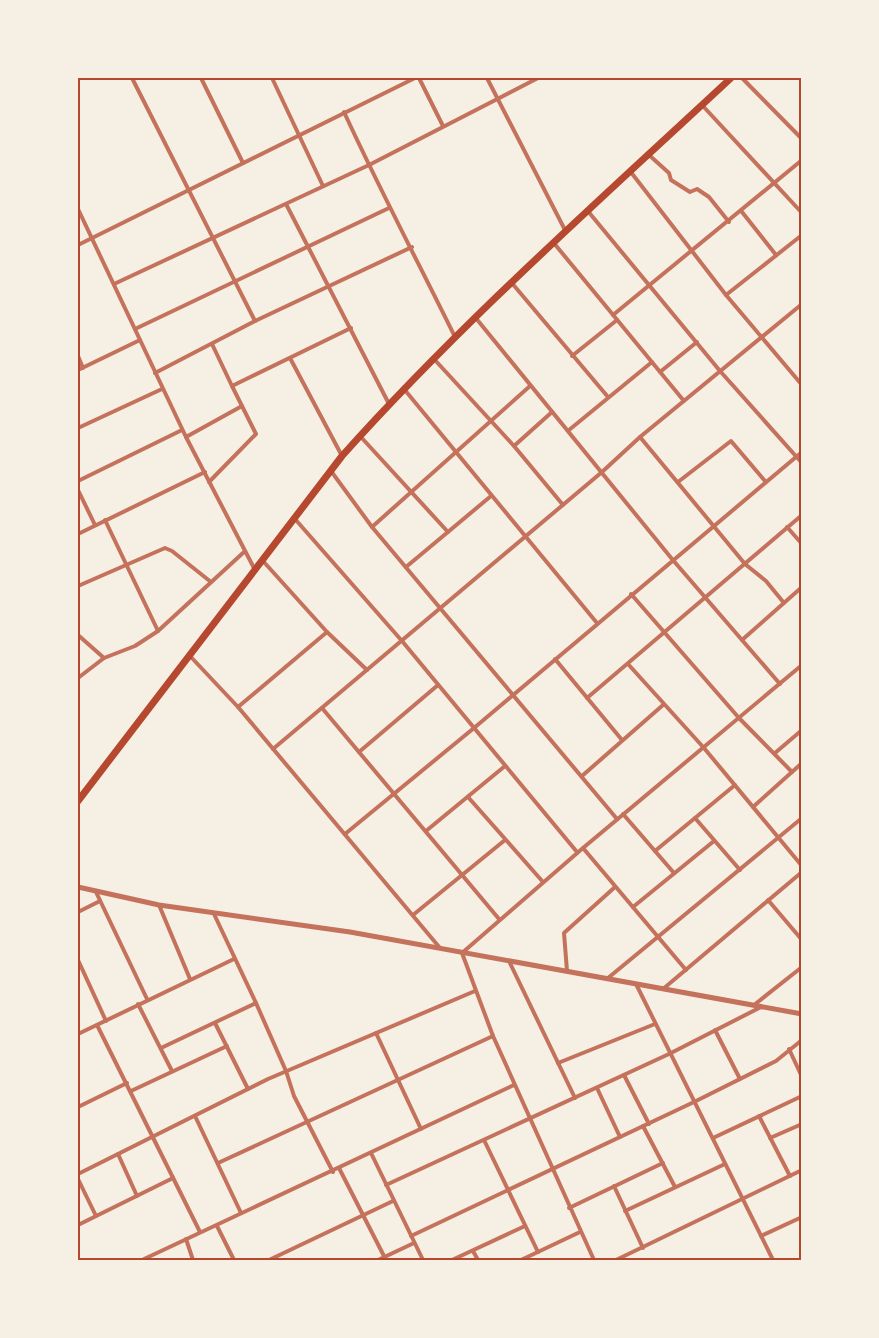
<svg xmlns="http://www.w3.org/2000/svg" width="879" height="1338" font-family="'Roboto Serif',serif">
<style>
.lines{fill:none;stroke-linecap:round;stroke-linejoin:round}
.minor{stroke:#c5725c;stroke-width:4}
.tertiary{stroke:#c5725c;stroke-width:5}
.trunk{stroke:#b5482f;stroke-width:7}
.neatline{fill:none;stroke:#b5482f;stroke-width:2}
</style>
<rect width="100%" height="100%" fill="#f6efe4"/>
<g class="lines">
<g class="minor">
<path d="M132,78L255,321"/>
<path d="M201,78L243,163"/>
<path d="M272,78L323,186"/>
<path d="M419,78L443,126"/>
<path d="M487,78L565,230"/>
<path d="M742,78L802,139"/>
<path d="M702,105L802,213"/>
<path d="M344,112C379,188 418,262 455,337"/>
<path d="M649,155L669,173L671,180L690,192L697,189L709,197L729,222"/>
<path d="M630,171L726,295L802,385"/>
<path d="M286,204L389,404"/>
<path d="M78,209L186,437L255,570"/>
<path d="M587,210L720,371L802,463"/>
<path d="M742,212L776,255"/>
<path d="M553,242L684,401"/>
<path d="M78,245L415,78"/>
<path d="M511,282L608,397"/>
<path d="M114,284L369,165L538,78"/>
<path d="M726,295L802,235"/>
<path d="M613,315L802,160"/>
<path d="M475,317L672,559L780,684"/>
<path d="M135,329L389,208"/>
<path d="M212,344L232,386L351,328"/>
<path d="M78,356L83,368"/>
<path d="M572,356L617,320"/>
<path d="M290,358L342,456"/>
<path d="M434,359L514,446L563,505"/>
<path d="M78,370L140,340"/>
<path d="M660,372L697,342"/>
<path d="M155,373L255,321L412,247"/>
<path d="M404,389L597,623"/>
<path d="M78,428L162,389"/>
<path d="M569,430L652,362"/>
<path d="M360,436L448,532"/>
<path d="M186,437L242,406"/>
<path d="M640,437L745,564L766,581L784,603"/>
<path d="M514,446L552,412"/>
<path d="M331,471L372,527L617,819"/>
<path d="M78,481L182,430"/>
<path d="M209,482L256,434L232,386"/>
<path d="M678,482L731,441L765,481"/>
<path d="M78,490L95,525"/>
<path d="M295,519L402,641L577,852"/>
<path d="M105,520L158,631"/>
<path d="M372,527L530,386"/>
<path d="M787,527L802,544"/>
<path d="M78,534L205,472"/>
<path d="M263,561L327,632L367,670"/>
<path d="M406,567L491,496"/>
<path d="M78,586L165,548L172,551L211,582"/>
<path d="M631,594L739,718L792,772"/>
<path d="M78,635L104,658"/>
<path d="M742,640L802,587"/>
<path d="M190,656L238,707L440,948"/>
<path d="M555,659L622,740"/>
<path d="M628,664L704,748L802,866"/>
<path d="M78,678L104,658L135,646L158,631L244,552"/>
<path d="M587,698L802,515"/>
<path d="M238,707L327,632"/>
<path d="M322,708L499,919"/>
<path d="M273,749L602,472L640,437L802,304"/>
<path d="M359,752L438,685"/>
<path d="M775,753L802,730"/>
<path d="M582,776L663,705"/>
<path d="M468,797L543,882"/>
<path d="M753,807L802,763"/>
<path d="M623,814L674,873"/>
<path d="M695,818L740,870"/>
<path d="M426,831L505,766"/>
<path d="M345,834L474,728L802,452"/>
<path d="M583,848L686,970"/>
<path d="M655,851L735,785"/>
<path d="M96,892L147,999"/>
<path d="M768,900L802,940"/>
<path d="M159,905L190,979"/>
<path d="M633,907L714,841"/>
<path d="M78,912L100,901"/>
<path d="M214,914L256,1003L286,1071L294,1096L333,1172"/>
<path d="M413,915L505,840"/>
<path d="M78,960L106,1021"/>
<path d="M509,961L575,1098"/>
<path d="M567,971L564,933L615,887"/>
<path d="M608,978L802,818"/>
<path d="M636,984L773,1260"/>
<path d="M663,989L802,872"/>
<path d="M138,1004L172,1071"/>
<path d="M754,1005L802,967"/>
<path d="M215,1023L248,1089"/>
<path d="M97,1025L200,1232"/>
<path d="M715,1030L740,1079"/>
<path d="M376,1033L421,1129"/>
<path d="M78,1034L234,959"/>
<path d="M161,1048L256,1003"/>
<path d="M789,1049L802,1077"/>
<path d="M558,1063L655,1024"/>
<path d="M624,1075L649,1124"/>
<path d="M597,1088L620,1137"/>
<path d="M131,1091L227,1046"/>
<path d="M78,1107L127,1083"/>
<path d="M195,1116L241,1213"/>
<path d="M759,1116L790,1176"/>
<path d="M643,1126L675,1187"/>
<path d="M713,1138L802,1096"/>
<path d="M770,1138L802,1124"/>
<path d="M484,1140L538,1252"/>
<path d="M371,1153L423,1260"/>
<path d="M118,1154L137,1196"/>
<path d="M218,1163L493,1036"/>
<path d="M339,1168L386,1260"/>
<path d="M78,1174L268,1079L475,991"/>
<path d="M78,1179L96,1216"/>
<path d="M386,1185L669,1054L761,1007"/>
<path d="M614,1186L643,1248"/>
<path d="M569,1208L663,1163"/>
<path d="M625,1211L725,1164"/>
<path d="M78,1225L173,1178"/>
<path d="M217,1226L234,1260"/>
<path d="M411,1236L694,1102L776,1061L802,1040"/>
<path d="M761,1236L802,1217"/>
<path d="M186,1239L193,1260"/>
<path d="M473,1251L478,1260"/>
<path d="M142,1260L514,1085"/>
<path d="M269,1260L393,1201"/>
<path d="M378,1260L414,1243"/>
<path d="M452,1260L525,1226"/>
<path d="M521,1260L580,1232"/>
<path d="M594,1260L493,1036L462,953L583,848L802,665"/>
<path d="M616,1260L802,1170"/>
</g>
<path class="tertiary" d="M78,887L159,905L350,932L802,1014"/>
<path class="trunk" d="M78,801L342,456C463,321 599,201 731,78"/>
</g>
<rect width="879" height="1338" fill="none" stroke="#f6efe4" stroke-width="158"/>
<rect x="79" y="79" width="721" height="1180" class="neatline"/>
</svg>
